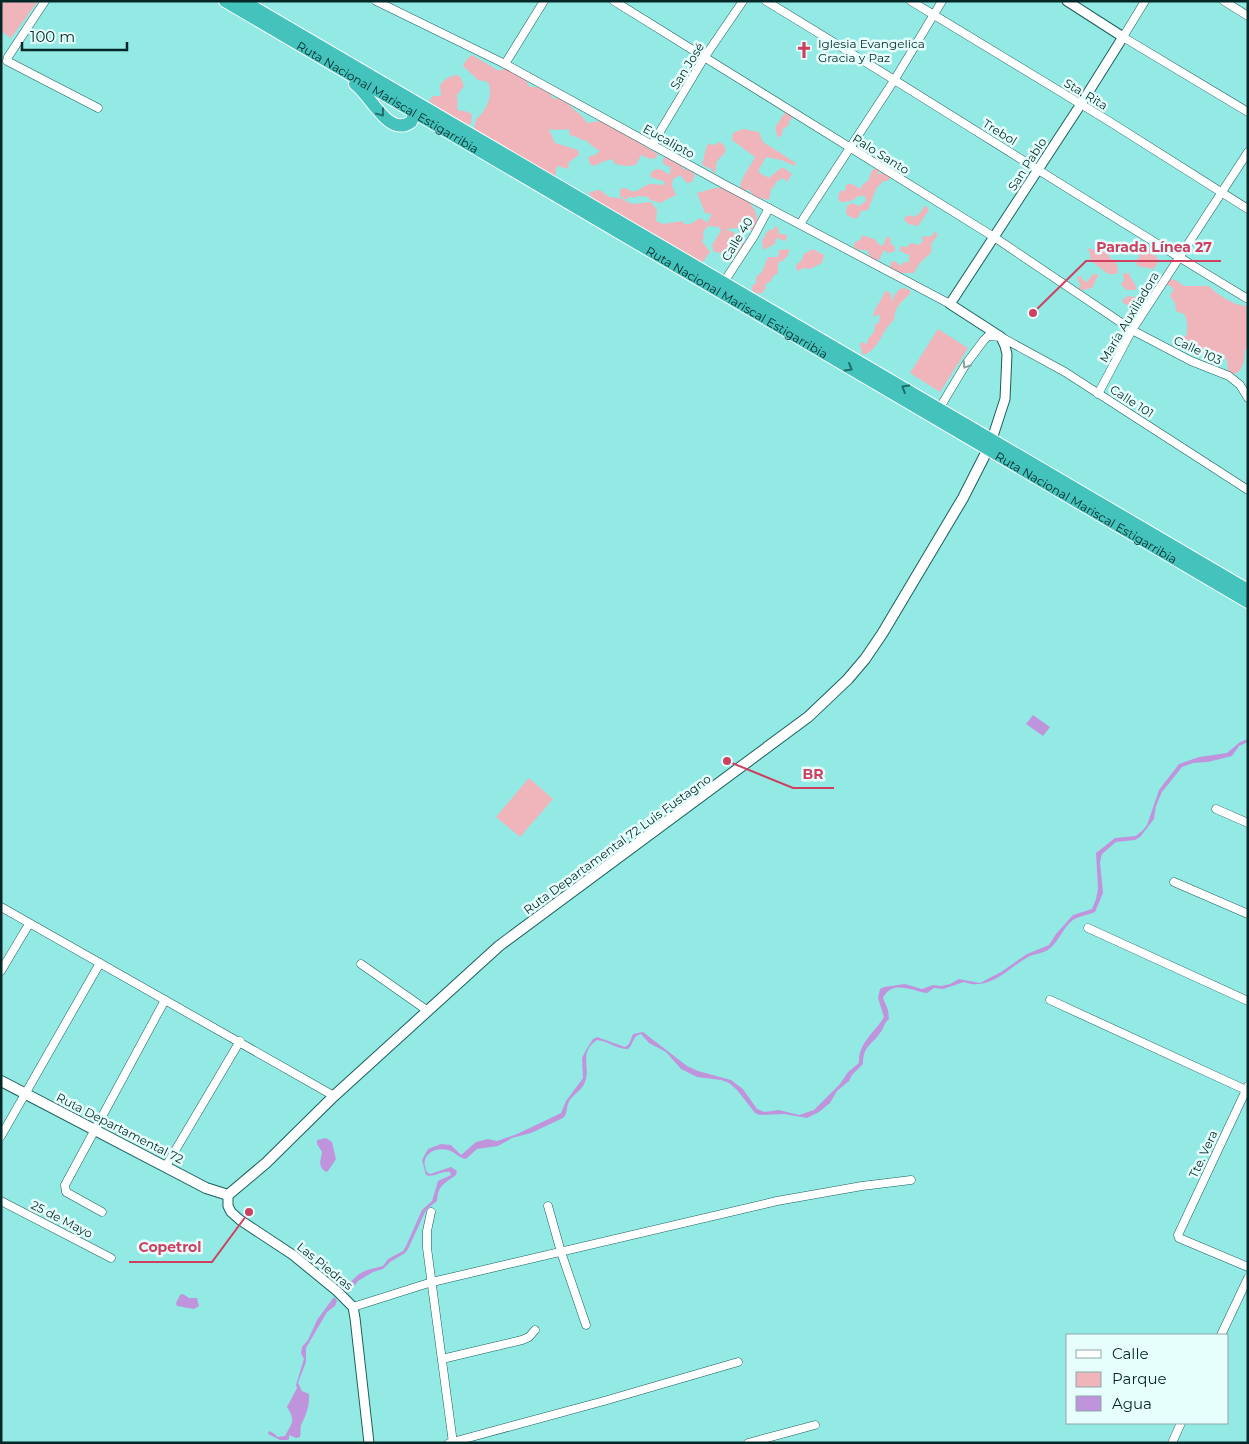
<svg xmlns="http://www.w3.org/2000/svg" width="1249" height="1444" font-family="Montserrat,sans-serif">
<style>
.green{fill:#f0b4bb}
.water{fill:#bf94dc}
.lines{fill:none;stroke-linecap:round;stroke-linejoin:round}
.minor-casing{stroke:#195f5c;stroke-width:9}
.tertiary-casing{stroke:#195f5c;stroke-width:11}
.secondary-casing{stroke:#195f5c;stroke-width:12}
.trunk-casing{stroke:#fff;stroke-width:14}
.minor{stroke:#fff;stroke-width:8}
.tertiary{stroke:#fff;stroke-width:9}
.secondary{stroke:#fff;stroke-width:10}
.trunk{stroke:#44c2bc;stroke-width:12}
.oneway{stroke:#206e6a}
.oneway2{stroke:#8d9f9e}
.labels{text-anchor:middle;dominant-baseline:central;stroke-width:5;stroke-linejoin:round;paint-order:stroke}
.poi-label{font-size:12px;fill:#022927;stroke:#e6fefc;text-anchor:start}
.street-label{font-size:12px;fill:#022927;stroke:#e6fefc}
.leader{fill:none;stroke:#ce3f60;stroke-width:2}
.callout-dot{fill:#ce3f60;stroke:#e6fefc;stroke-width:2}
.callout-label{font-size:14px;text-anchor:middle;font-weight:bold;fill:#ce3f60;stroke:#e6fefc;stroke-width:5;stroke-linejoin:round;paint-order:stroke}
</style>
<rect width="100%" height="100%" fill="#93eae4"/>
<g class="green">
<path d="M1,1H38L11,38L1,31Z"/>
<path d="M472,55L499,71L505,68L525,79L530,87H542L550,93L552,98L561,99L567,101C571,110 581,112 587,123L599,121L606,123L658,154L656,158L650,159L641,155L636,165L626,166L615,164L612,159L602,162L594,166L590,164L588,157L595,155L600,151L592,146L587,141C580,140 577,136 569,135L570,131L567,129L559,130L549,129L555,143L578,150L579,155L569,162L568,169L558,166L556,169L555,179L483,137L474,128L476,119C486,112 494,94 488,82L478,80L463,66L467,59Z"/>
<path d="M457,75L461,78L464,86L457,95L458,104L457,107L459,111H465L472,114L471,124L465,126L440,114L439,108L429,101L433,96H441L440,85C445,79 449,76 457,75Z"/>
<path d="M785,112L789,113L792,119L789,121V125L783,129L782,135L778,138L775,128Z"/>
<path d="M743,129L759,132L763,142L796,163L795,166L781,160L766,157L758,171L761,174L769,178L781,168H784L792,174L787,182L783,178L776,182L774,187L771,189L769,200L755,197L749,190H740C740,177 750,168 755,157L732,140L733,133Z"/>
<path d="M719,142L723,144L726,149L724,154L717,161L715,174L710,168L705,167L702,164L707,145L709,144L715,145Z"/>
<path d="M667,157L677,162L684,169L690,170L695,175L692,182L687,183L680,175L673,179L672,186L676,195L660,203L650,200L648,197L638,196L633,198L629,196L628,199H624L620,196V189L625,188C638,195 636,190 647,185C651,183 659,185 664,185L665,182L651,177L650,174C657,165 662,170 669,175L671,167L667,166L663,163V158Z"/>
<path d="M876,168L879,171L878,174L884,173L890,176V179L887,181H883L879,186L877,187L868,210L861,211L858,218H852L846,214L847,206L852,203L859,206L866,201L865,196H858C854,201 847,202 840,202L838,198L840,191H845L846,185C853,182 855,186 860,189L863,184L868,181L872,170Z"/>
<path d="M729,187C743,197 765,209 754,230H749L745,224L738,228L726,229L739,235L741,242L744,244L737,255L714,252L712,245L721,231L719,227L708,226L703,232L704,237L702,241L710,252L703,262L691,257L594,202L589,192L600,190L609,197L620,198L632,204L651,202L657,210L656,221L663,224L682,221L684,224H690L701,218L707,223L712,214L705,213L697,193L715,188Z"/>
<path d="M925,205L929,210L918,226L908,224L904,219L905,217L910,215L914,217L921,212Z"/>
<path d="M776,226L778,228L779,234H785L787,236L786,241L776,238L775,244L763,250L762,239L764,238L766,233L769,230H772Z"/>
<path d="M935,231L938,235L931,244C934,255 927,255 921,262C918,265 916,269 914,273H898L890,268L891,262L895,261L900,266L902,263L909,262V255L900,251L901,246L907,247L911,243L919,245L923,241L922,237L925,236L928,237L933,235Z"/>
<path d="M862,235L874,239L881,246L884,244L885,240L888,236L891,239L890,243L895,247V251L888,253L884,250L879,260C870,261 870,256 867,250H859L854,248V243L861,239Z"/>
<path d="M1140,247L1149,248L1158,259L1157,265L1153,269L1137,266L1136,261L1140,256L1137,252Z"/>
<path d="M1089,248L1094,250L1098,248L1108,254L1110,258L1114,260L1118,268L1117,274H1108L1090,260V253L1088,250Z"/>
<path d="M789,249C789,257 784,260 778,263V273L773,276L771,281L767,283L765,286L766,288L762,293H755L752,290V286L756,283V277L762,272L768,257H778L779,250Z"/>
<path d="M813,249L824,255L822,263L810,269L803,268L799,271H797L796,265L802,260L804,254Z"/>
<path d="M1126,273H1129C1130,279 1137,283 1136,290H1127L1121,285L1124,280L1123,274Z"/>
<path d="M1093,274H1097L1098,276L1092,288L1084,290L1079,289V287L1081,284L1078,281L1077,277L1081,276L1083,280L1087,282Z"/>
<path d="M1168,278L1177,281L1184,286H1209C1218,295 1234,306 1248,306V348L1245,350L1244,362L1239,372L1233,374L1228,371L1227,360C1217,349 1204,353 1191,354C1185,349 1182,345 1183,337L1186,336C1188,329 1188,320 1184,314L1176,311L1175,303L1170,296L1173,291V288L1165,283Z"/>
<path d="M905,288L910,290V294C901,302 894,308 894,320C882,330 879,349 864,355L862,353L860,344L862,342L867,344L868,339L874,332L875,324L879,323L880,315H876L875,317L873,316C874,307 883,300 884,292L887,291L891,294L892,302L895,294L900,289Z"/>
<path d="M1128,296L1141,298L1143,301L1142,305L1132,306L1124,304L1122,300Z"/>
<path d="M938,329L968,348L940,392L910,373Z"/>
<path d="M529,778L553,799L520,837L496,817Z"/>
</g>
<g class="water">
<path d="M1033,715L1050,727L1043,736L1026,724Z"/>
<path d="M1248,739V742L1239,746L1232,756L1208,762L1193,763L1182,767L1162,792L1156,806L1154,819L1140,837L1135,840L1116,842L1102,854L1100,862L1103,893L1095,912C1088,915 1079,916 1073,920C1063,927 1059,942 1048,950C1042,953 1035,954 1030,956C1009,967 990,992 964,982L943,989L934,988L927,993C912,991 892,979 883,998L888,1010L889,1019C884,1023 884,1028 880,1033C871,1046 863,1046 863,1064L852,1075L849,1081L837,1091L830,1103L819,1112L807,1118L784,1114L760,1115L755,1113L737,1090L729,1083L721,1080L697,1077L681,1069L666,1052L649,1043L641,1034C632,1036 634,1044 628,1049C616,1049 608,1041 597,1040C578,1053 591,1066 585,1082C582,1091 571,1095 568,1104C566,1109 568,1113 563,1118L531,1133L512,1138L498,1146L477,1149L466,1159C459,1158 455,1152 448,1150C432,1146 419,1157 427,1172L430,1174L451,1167L457,1171L456,1175C444,1184 438,1185 437,1201L426,1210L408,1249L405,1253L390,1262L383,1269L373,1272L358,1281L349,1293L343,1286L347,1285L359,1274L367,1270L383,1266L388,1259L403,1251L406,1246L422,1210L432,1201L438,1181L451,1175L450,1172C441,1170 434,1178 426,1175L422,1160L428,1149L441,1144L451,1145L461,1155L476,1142L488,1139L497,1141L517,1134L557,1115L561,1113L566,1101L583,1078L582,1058L586,1050L593,1039L597,1037L625,1047L629,1044L633,1034L643,1032L687,1066L698,1071L731,1080L743,1089L757,1109L765,1112L779,1110L799,1115L814,1110L840,1084L848,1072L859,1063C858,1043 875,1032 884,1017L878,998L880,989L884,987L905,984L922,989L933,985L941,986L950,984L959,979L980,983L1001,972L1027,954L1049,945L1056,934L1073,915L1092,909L1096,899L1098,889L1096,853L1115,838L1136,836L1143,830L1147,825L1159,790L1179,764L1199,757L1227,753L1240,742Z"/>
<path d="M326,1138L332,1142L336,1159L328,1171L326,1172C317,1166 321,1160 322,1152L317,1144V1140Z"/>
<path d="M183,1294L189,1298H197L199,1306L194,1309L177,1306L176,1303L180,1295Z"/>
<path d="M334,1297L337,1301L335,1306L327,1312L306,1348V1362L298,1383L302,1391L309,1394C310,1404 306,1416 301,1425C300,1428 301,1433 300,1437L296,1438L289,1435V1439L287,1440H280L268,1434L269,1431L275,1434L277,1437L285,1436C292,1423 296,1421 287,1407L297,1388L296,1385L304,1359L301,1353L302,1347L308,1340L317,1320Z"/>
</g>
<g class="lines">
<g class="minor-casing">
<g id="minor">
<path d="M45,1L8,57L7,61L98,108"/>
<path d="M376,1L505,64L729,187L950,304"/>
<path d="M614,1L994,237L1132,330L1191,361L1229,376L1240,385L1248,398"/>
<path d="M766,1C928,99 1086,202 1248,299"/>
<path d="M911,1L1107,120L1248,209"/>
<path d="M1145,1L1123,37L1248,112"/>
<path d="M1224,1L1248,16"/>
<path d="M505,64L544,1"/>
<path d="M652,145L704,58L743,1"/>
<path d="M800,224L895,79L942,1"/>
<path d="M724,282L754,236L769,208"/>
<path d="M1098,394L1132,330L1248,152"/>
<path d="M939,409L966,364L984,340L988,336L1001,337L1065,372L1248,490"/>
<path d="M1216,809L1248,823"/>
<path d="M1174,882L1248,914"/>
<path d="M1,907L334,1096"/>
<path d="M1088,928L1248,1001"/>
<path d="M361,964L428,1011"/>
<path d="M1,971L29,924"/>
<path d="M1050,1000L1246,1090"/>
<path d="M1248,1086L1178,1235L1179,1238L1248,1267"/>
<path d="M1,1136L100,963"/>
<path d="M166,1166L240,1041"/>
<path d="M1,1201L111,1258"/>
<path d="M548,1206L561,1252L586,1325"/>
<path d="M102,1212L66,1192L65,1185L165,1000"/>
<path d="M431,1212L427,1231V1248L453,1443"/>
<path d="M353,1307L432,1282L777,1201L862,1186L911,1180"/>
<path d="M1221,1335L1248,1278"/>
<path d="M442,1359L522,1340L529,1337L535,1330"/>
<path d="M449,1443L604,1401L738,1362"/>
<path d="M748,1443L815,1425"/>
<path d="M1172,1443L1181,1423"/>
</g>
</g>
<g class="tertiary-casing">
<g id="tertiary">
<path d="M992,439L1005,399L1007,354L1005,346L1001,337L950,304L1081,104L1123,37L1067,1"/>
<path d="M228,1195V1206L231,1212L240,1220L293,1255L337,1291L353,1307L355,1318L369,1443"/>
</g>
</g>
<g class="secondary-casing">
<path id="secondary" d="M1,1081L206,1188L228,1195L266,1163L334,1096L499,946L808,717L848,679L865,659L882,634L963,498L991,443"/>
</g>
<g class="trunk-casing">
<g id="trunk">
<path id="s1" d="M225,1L1248,602"/>
<path d="M243,1L1248,590"/>
<path d="M355,84C371,95 388,138 411,122L415,113V106"/>
</g>
</g>
<use href="#minor" class="minor"/>
<use href="#tertiary" class="tertiary"/>
<use href="#secondary" class="secondary"/>
<use href="#trunk" class="trunk"/>
</g>
<defs><path id="oneway-chevron" d="M-2-3.5L2.5 0L-2 3.5" fill="none" stroke-width="1.6" stroke-linecap="round" stroke-linejoin="round" transform="scale(1.25)"/></defs>
<g class="oneway">
<use href="#oneway-chevron" transform="translate(381 113) rotate(53)"/>
<use href="#oneway-chevron" transform="translate(849 368) rotate(30)"/>
<use href="#oneway-chevron" transform="translate(905 388) rotate(-149)"/>
</g>
<use class="oneway2" href="#oneway-chevron" transform="translate(966 365) rotate(123)"/>
<defs>
<g id="church-bare" transform="scale(1.35)"><path d="M-1.2-6h2.4v3.5h3.3v2.4h-3.3V6h-2.4V-.1h-3.3v-2.4h3.3Z" fill="#ce3f60" stroke="#e6fefc" stroke-width="2.5" paint-order="stroke"/></g>
</defs>
<g fill-rule="evenodd">
<use href="#church-bare" x="804" y="50"/>
</g>
<g class="labels">
<g class="poi-label">
<text x="818" y="43">Iglesia Evangelica<tspan x="818" dy="14">Gracia y Paz</tspan></text>
</g>
<g class="street-label">
<text transform="translate(687 66) rotate(-58)">San José</text>
<text transform="translate(1086 94) rotate(31)">Sta. Rita</text>
<text stroke="none"><textPath href="#s1" startOffset="189">Ruta Nacional Mariscal Estigarribia</textPath></text>
<text transform="translate(1000 132) rotate(32)">Trebol</text>
<text transform="translate(669 141) rotate(29)">Eucalipto</text>
<text transform="translate(881 154) rotate(32)">Palo Santo</text>
<text transform="translate(1027 164) rotate(-57)">San Pablo</text>
<text transform="translate(737 239) rotate(-59)">Calle 40</text>
<text stroke="none"><textPath href="#s1" startOffset="594">Ruta Nacional Mariscal Estigarribia</textPath></text>
<text transform="translate(1129 317) rotate(-59)">María Auxiliadora</text>
<text transform="translate(1198 350) rotate(25)">Calle 103</text>
<text transform="translate(1132 401) rotate(33)">Calle 101</text>
<text stroke="none"><textPath href="#s1" startOffset="999">Ruta Nacional Mariscal Estigarribia</textPath></text>
<text transform="translate(617 844) rotate(-36)">Ruta Departamental 72 Luis Fustagno</text>
<text transform="translate(120 1128) rotate(27)">Ruta Departamental 72</text>
<text transform="translate(1203 1154) rotate(-65)">Tte. Vera</text>
<text transform="translate(62 1219) rotate(27)">25 de Mayo</text>
<text transform="translate(325 1266) rotate(39)">Las Piedras</text>
</g>
</g>
<path class="leader" d="M1033 313L1086 261H1221M727 761L793 788H834M249 1212L212 1262H129"/>
<g class="callout-dot">
<circle cx="1033" cy="313" r="5"/>
<circle cx="727" cy="761" r="5"/>
<circle cx="249" cy="1212" r="5"/>
</g>
<g class="callout-label">
<text x="1154" y="252">Parada Línea 27</text>
<text x="813" y="779">BR</text>
<text x="170" y="1252">Copetrol</text>
</g>
<rect width="1249" height="1444" fill="none" stroke="#022927" stroke-width="5"/>
<rect x="1066" y="1334" width="162" height="90" fill="#e6fefc" stroke="#8ba9a7"/>
<rect x="1076" y="1350" width="25" height="8" fill="#ffffff" stroke="#8ba9a7"/>
<text x="1112" y="1359" font-size="15" fill="#022927">Calle</text>
<rect x="1076" y="1372" width="25" height="15" fill="#f0b4bb" stroke="#8ba9a7"/>
<text x="1112" y="1384" font-size="15" fill="#022927">Parque</text>
<rect x="1076" y="1396" width="25" height="15" fill="#bf94dc" stroke="#8ba9a7"/>
<text x="1112" y="1409" font-size="15" fill="#022927">Agua</text>
<path d="M22 42v8h105v-8" fill="none" stroke="#022927" stroke-width="2.5"/>
<text x="30" y="42" font-size="15" fill="#022927" stroke="#e6fefc" stroke-width="4" paint-order="stroke">100 m</text>
</svg>
